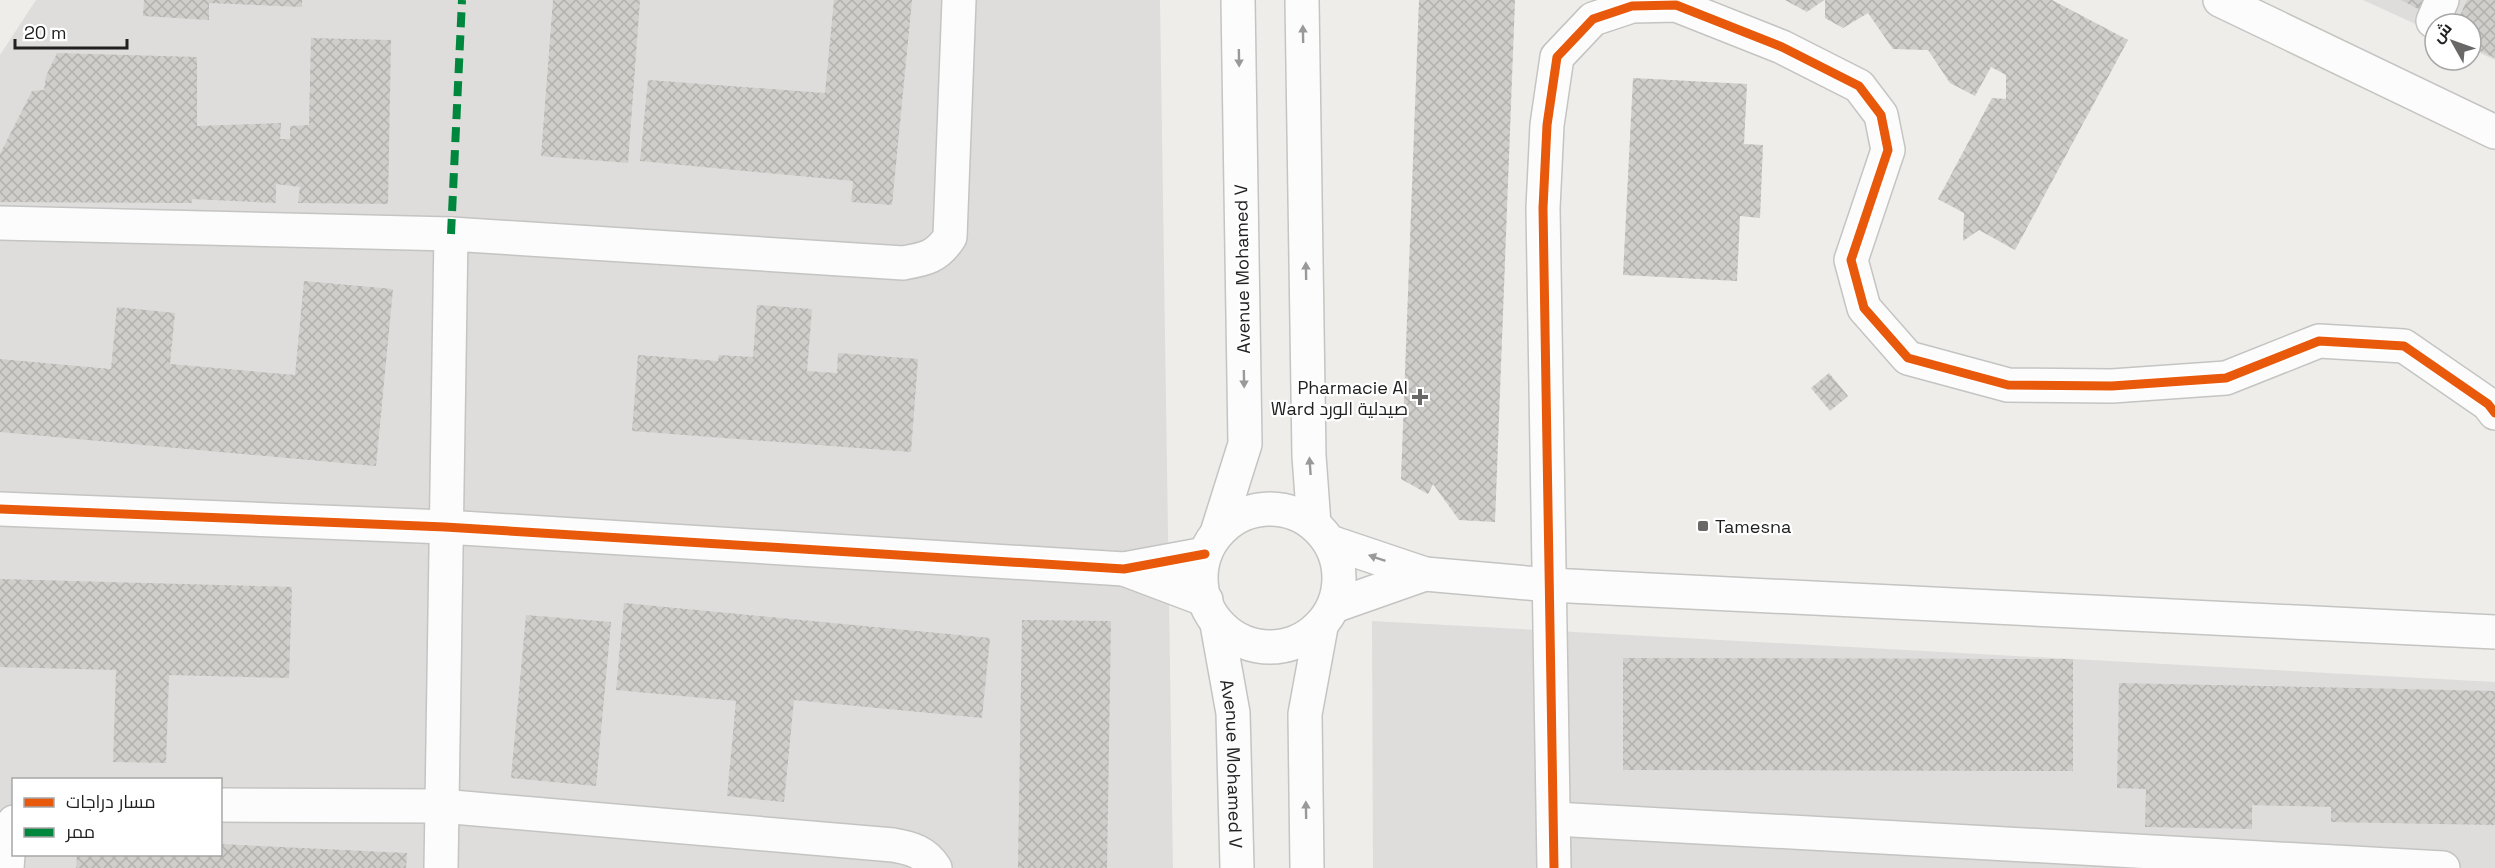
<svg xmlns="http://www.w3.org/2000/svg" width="2495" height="868" font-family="'Space Grotesk',Cairo,sans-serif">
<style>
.residential{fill:#dedddb;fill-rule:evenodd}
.building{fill:url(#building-cross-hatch)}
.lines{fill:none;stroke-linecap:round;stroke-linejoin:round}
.minor-casing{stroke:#c4c4c2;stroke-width:36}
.minor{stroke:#fcfcfc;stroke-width:33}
.quiet{stroke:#00873e;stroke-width:8;stroke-dasharray:15 8;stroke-linecap:butt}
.cycleway-casing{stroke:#fff;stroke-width:13}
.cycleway{stroke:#e8590c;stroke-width:9}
.oneway{fill:#999}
.poi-dot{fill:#696867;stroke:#fff;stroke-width:2}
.labels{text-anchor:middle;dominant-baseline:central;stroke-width:4.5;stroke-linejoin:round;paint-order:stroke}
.street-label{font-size:18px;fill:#212121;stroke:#fff}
.poi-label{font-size:18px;fill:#212121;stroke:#fff;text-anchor:end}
</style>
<defs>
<pattern id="building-cross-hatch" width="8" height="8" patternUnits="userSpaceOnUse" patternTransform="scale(1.5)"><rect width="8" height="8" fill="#cfcecb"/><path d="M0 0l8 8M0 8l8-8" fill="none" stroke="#b1b1ae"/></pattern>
</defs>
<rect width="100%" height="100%" fill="#eeedea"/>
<g class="residential">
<path d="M36,0H1160L1173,868H0V55ZM14,780H220V854H14Z"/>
<path d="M2363,0H2495V60L2471,49V24H2435V33Z"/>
<path d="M1372,621L2495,682V868H1373Z"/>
</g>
<g class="building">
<path d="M144,0H302V7L209,3V20L143,16Z"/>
<path d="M553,0H640L628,163L541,156Z"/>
<path d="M834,0H912L892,205L851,202L853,181L640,161L648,80L825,93Z"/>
<path d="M1419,0H1515L1495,522L1459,520L1433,484L1428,494L1401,479Z"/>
<path d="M1785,0H1824L1807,12Z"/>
<path d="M1825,0H2052L2128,40L2015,250L1979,230L1963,241L1964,213L1938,199L1992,98L2006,99V75L1991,67L1975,96L1950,83L1928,50L1893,49L1868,13L1843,28L1825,18Z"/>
<path d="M2401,0H2425L2420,10Z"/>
<path d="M2467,0H2495V58L2471,47V24H2456Z"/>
<path d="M311,38L391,40L388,204L298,203L300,187L276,184V203L192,199V203L0,202V154L32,91L44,90L46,76L57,53L197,57V126L281,123L280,139H290V126L309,125Z"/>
<path d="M1633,78L1747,84L1744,144L1763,145L1760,218L1740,216L1737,281L1623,275Z"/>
<path d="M304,281L393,289L376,466L0,432V359L111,369L117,307L175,313L170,364L295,375Z"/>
<path d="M757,305L812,309L807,371L837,373L838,353L918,359L911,452L632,431L638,355L718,361L719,355L753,357Z"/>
<path d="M1829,373L1848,396L1830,411L1811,388Z"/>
<path d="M0,579L292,587L289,678L169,675L166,763L113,762L116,670L0,667Z"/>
<path d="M624,603L990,638L982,718L794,700L784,802L727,796L736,701L616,690Z"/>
<path d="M526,615L611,622L596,786L511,778Z"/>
<path d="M1022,620L1111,621L1107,868H1018Z"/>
<path d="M1623,658L2073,659V771L1623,770Z"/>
<path d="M2119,683L2495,691V825L2331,822V807L2252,805V829L2145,827L2146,789L2117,788Z"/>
<path d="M220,844L407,853L406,868H76L77,855H220Z"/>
</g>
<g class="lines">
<g class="minor-casing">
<g id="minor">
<path d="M1302,0L1309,456L1314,524"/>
<path d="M2220,0L2495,132"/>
<path d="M2433,21L2442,0"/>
<path d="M0,223L451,234L903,263C926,259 937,257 950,237L959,0"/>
<path d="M0,509L445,527L1124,569L1205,554"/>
<circle cx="1270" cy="578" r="69"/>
<path d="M1217,533L1245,444L1238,0"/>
<path d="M1330,542L1425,574L1550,585L2495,632"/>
<path d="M1124,569L1206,600"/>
<path d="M1334,606L1425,574"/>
<path id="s1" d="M1217,624L1233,713L1237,868"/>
<path d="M220,805L441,806L893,845C911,848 925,852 935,868"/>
<path d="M1554,819L2443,868"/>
<path d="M7,868L10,828L14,822"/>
<path d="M441,868L451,234"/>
<path d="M1307,868L1305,714L1321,627"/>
<path d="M1554,868L1543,208L1547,125L1557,57L1593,19L1632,6L1676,5L1782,47L1859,86L1881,115L1888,150L1851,260L1864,308L1908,358L2008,385L2112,386L2226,378L2319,341L2404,346L2488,404L2495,413"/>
</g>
</g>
<use href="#minor" class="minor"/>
<path class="quiet" d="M451,234L462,0"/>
<g class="cycleway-casing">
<g id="cycleway">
<path d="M0,509L445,527L1124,569L1205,554"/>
<path d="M1554,868L1543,208L1547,125L1557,57L1593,19L1632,6L1676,5L1782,47L1859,86L1881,115L1888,150L1851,260L1864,308L1908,358L2008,385L2112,386L2226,378L2319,341L2404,346L2488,404L2495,413"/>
</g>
</g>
<use href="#cycleway" class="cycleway"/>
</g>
<defs><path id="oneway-solid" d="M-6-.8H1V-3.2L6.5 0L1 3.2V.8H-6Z" transform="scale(1.5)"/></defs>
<g class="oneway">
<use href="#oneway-solid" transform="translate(1303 34) rotate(-91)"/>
<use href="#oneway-solid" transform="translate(1239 58) rotate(89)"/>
<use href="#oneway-solid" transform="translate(1306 271) rotate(-91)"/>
<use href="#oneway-solid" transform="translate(1244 379) rotate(89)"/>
<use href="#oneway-solid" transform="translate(1310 466) rotate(-94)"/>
<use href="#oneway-solid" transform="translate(1377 558) rotate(-161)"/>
<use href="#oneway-solid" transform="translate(1306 810) rotate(-91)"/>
</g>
<g class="poi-dot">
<path d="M1417 388h6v6h6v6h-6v6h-6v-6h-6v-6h6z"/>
<rect x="1697" y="520" width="12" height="12" rx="3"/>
</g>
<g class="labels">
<g class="street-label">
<text transform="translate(1242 269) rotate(-91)">Avenue Mohamed V</text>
<text stroke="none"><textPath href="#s1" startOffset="141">Avenue Mohamed V</textPath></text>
</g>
<g class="poi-label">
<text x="1408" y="387">Pharmacie Al<tspan x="1408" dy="21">Ward صيدلية الورد</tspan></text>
<text x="1715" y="526" text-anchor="start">Tamesna</text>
</g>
</g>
<rect x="12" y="778" width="210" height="78" fill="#ffffff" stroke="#a6a6a6" stroke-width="1.5"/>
<rect x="24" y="798" width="30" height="9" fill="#e8590c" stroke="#a6a6a6" stroke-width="1.5"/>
<text x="66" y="808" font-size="18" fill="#212121">مسار دراجات</text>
<rect x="24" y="828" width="30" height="9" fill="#00873e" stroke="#a6a6a6" stroke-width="1.5"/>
<text x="66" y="838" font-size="18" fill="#212121">ممر</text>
<g transform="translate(2453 42) rotate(310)"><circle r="28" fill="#ffffff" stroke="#a6a6a6" stroke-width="1.5"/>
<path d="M0-4.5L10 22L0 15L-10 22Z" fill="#696867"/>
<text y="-9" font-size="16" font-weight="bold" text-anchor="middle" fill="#212121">ش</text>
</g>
<path d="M15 39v9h112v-9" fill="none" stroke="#212121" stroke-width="3"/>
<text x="24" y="39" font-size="18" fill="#212121" stroke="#ffffff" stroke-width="4.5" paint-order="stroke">20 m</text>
</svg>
